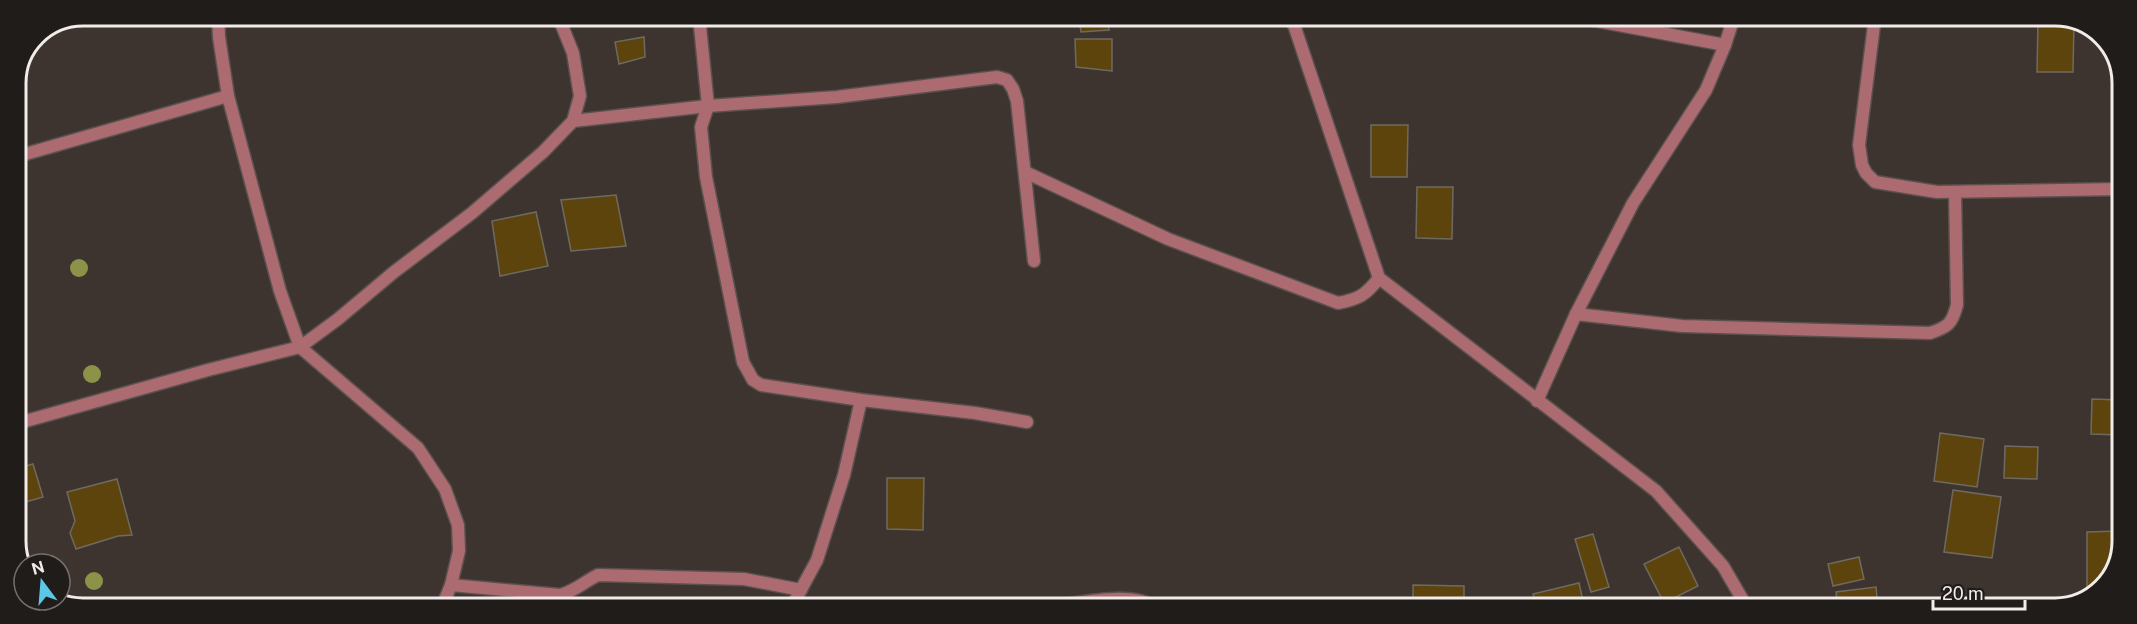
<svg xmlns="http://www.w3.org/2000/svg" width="2137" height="624" font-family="'Public Sans',sans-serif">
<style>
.building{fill:#5d440d;stroke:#6f6a61;stroke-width:1.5}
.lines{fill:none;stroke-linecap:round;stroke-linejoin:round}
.minor-casing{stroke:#5a514d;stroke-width:15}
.minor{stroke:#ac6b71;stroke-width:12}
.tree{fill:#8c9349}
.rim{fill:none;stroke:#f1ebe9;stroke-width:3}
</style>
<rect width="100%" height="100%" fill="#3d342f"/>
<g class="building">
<path d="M1067,16H1107L1109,30L1081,32L1079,20L1068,19Z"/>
<path d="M2038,21H2074L2073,72H2037Z"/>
<path d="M644,37L645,57L619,64L615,42Z"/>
<path d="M1075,39H1112V71L1076,67Z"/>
<path d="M1371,125H1408L1407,177H1371Z"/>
<path d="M1417,187H1453L1452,239L1416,238Z"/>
<path d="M616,195L626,246L571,251L561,200Z"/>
<path d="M536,212L548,266L500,276L492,221Z"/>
<path d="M2092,399L2120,400V435L2091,434Z"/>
<path d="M1940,433L1984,439L1977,487L1934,481Z"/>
<path d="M2005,446L2038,447L2037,479L2004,478Z"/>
<path d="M33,464L43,497L15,505V469Z"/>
<path d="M887,478H924L923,530L887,529Z"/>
<path d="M117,479L132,535L118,536L76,549L70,533L75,521L67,492Z"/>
<path d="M1953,490L2001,497L1992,558L1944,552Z"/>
<path d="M2120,531V558L2096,595L2087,598V532Z"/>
<path d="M1593,534L1609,587L1591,592L1575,539Z"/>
<path d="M1679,547L1698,586L1664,603L1644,564Z"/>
<path d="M1859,557L1864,579L1833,586L1828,564Z"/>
<path d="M1579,583L1583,601L1554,608H1537L1533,594Z"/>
<path d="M1413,585L1464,586V608H1413Z"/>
<path d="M1876,587L1878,609H1838L1836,592Z"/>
<path d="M1900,599L1924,609H1896Z"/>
<path d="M1820,602L1822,609H1792Z"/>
</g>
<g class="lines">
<g class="minor-casing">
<g id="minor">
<path d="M218,15L219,37L228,96L280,291L300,347L418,448L445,489L458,525L459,551L451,585L442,607"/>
<path d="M699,16L708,106L701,127L706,177L743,362L753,380L761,385L861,400L975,413L1027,422"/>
<path d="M1291,16L1379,278L1656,491L1723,566L1748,609"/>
<path d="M1576,17L1725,45"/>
<path d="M1875,17L1859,145L1862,165L1866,173L1875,182L1937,192L2121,189"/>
<path d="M573,121L708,106L837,97L997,77L1007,80L1013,89L1017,101L1034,261"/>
<path d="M15,157L228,96"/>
<path d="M1025,172L1168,239L1338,303C1359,299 1366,295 1379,278"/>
<path d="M1576,314L1682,326L1930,333C1948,327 1952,324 1957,305L1955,192"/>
<path d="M1537,401L1576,314L1633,203L1706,90L1725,45L1734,17"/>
<path d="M15,424L208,370L300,347L338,319L394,272L472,213L543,152L573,121L580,96L573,53L558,16"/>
<path d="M451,585L560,595C575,591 584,582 598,575L744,579L801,590"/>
<path d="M791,608L817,560L844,475L861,400"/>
<path d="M1042,608C1069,605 1134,589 1155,608"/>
</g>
</g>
<use href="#minor" class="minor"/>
</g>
<g class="tree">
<circle cx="79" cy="268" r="9"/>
<circle cx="92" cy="374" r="9"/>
<circle cx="94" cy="581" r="9"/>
</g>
<path d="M0 0H2137V624H0ZM83 26H2055A57 57 0 0 1 2112 83V541A57 57 0 0 1 2055 598H83A57 57 0 0 1 26 541V83A57 57 0 0 1 83 26Z" fill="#201c1a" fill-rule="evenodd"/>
<path class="rim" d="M83 26H2055A57 57 0 0 1 2112 83V541A57 57 0 0 1 2055 598H83A57 57 0 0 1 26 541V83A57 57 0 0 1 83 26Z"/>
<g transform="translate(42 582) rotate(344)"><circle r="28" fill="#201c1a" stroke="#746f6d" stroke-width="1.5"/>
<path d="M0-4.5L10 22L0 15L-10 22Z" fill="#5dc7e8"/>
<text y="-9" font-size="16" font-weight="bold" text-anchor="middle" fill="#f1ebe9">N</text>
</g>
<path d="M1933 600v9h92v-9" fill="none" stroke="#f1ebe9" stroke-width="3"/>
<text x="1942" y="600" font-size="18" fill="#f1ebe9" stroke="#201c1a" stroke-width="4.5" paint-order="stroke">20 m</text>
</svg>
